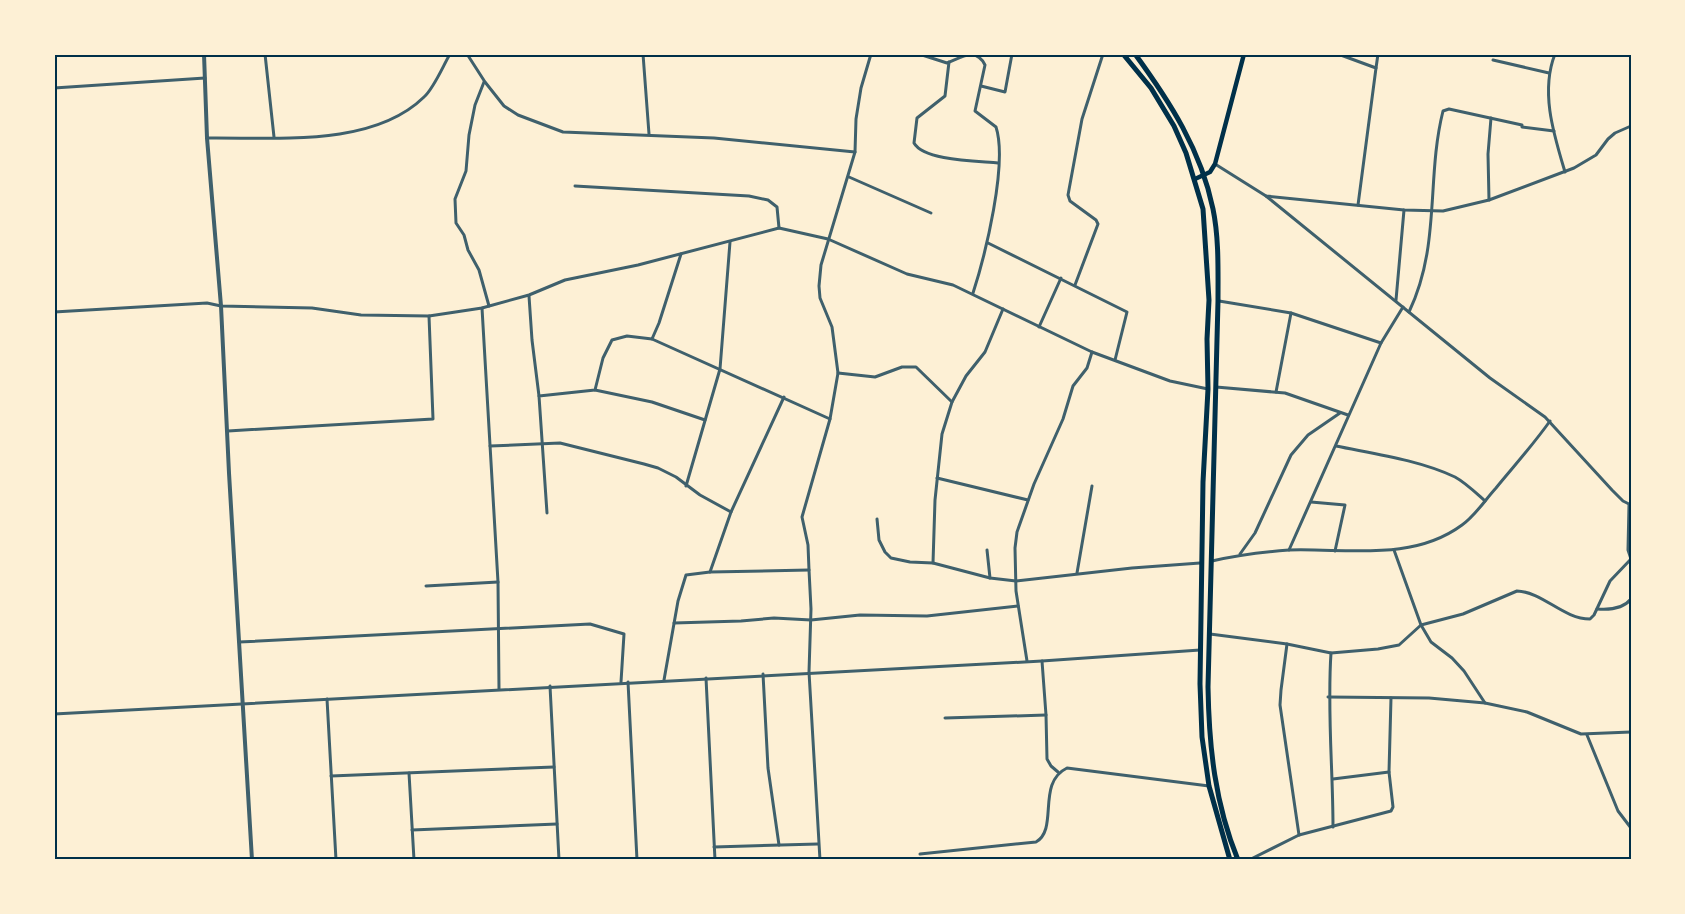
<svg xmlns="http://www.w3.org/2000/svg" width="1685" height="914" font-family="Raleway,sans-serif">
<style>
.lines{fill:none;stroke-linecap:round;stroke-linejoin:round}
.minor{stroke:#3f606c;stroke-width:3}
.tertiary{stroke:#3f606c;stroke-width:4}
.secondary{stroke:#003049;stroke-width:4.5}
.trunk{stroke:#003049;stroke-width:5}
.neatline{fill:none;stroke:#003049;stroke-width:2}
</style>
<rect width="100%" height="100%" fill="#fdf0d5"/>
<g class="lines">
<g class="minor">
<path d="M265,54L274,137"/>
<path d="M467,54L485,82L504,106L518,115L563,132L714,138L855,152"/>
<path d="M643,54L649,134"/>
<path d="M919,54L947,63C960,58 976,46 985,65L975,111L996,127C1008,164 985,256 973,293"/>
<path d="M1338,54L1376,68L1358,205"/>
<path d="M1555,54C1540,92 1554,135 1565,172"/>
<path d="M1493,60L1549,73"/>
<path d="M949,62L945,96L917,118L914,143C924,161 979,161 998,163"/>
<path d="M1376,68L1378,54"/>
<path d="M484,82L475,105L469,135L466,171L455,199L456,223L464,235L468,250L479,270L489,306"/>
<path d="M981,86L1005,92L1012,54"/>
<path d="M54,88L205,78"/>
<path d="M207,138C274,137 372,148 424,97C434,88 443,66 450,54"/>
<path d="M1215,164L1266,196L1404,210L1443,211L1489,200L1574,168L1596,155L1608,139L1615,133L1631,126"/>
<path d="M849,177L931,213"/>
<path d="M575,186L749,196L768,200L777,207L779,228"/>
<path d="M1266,196L1490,378L1545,417L1612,490L1623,501L1631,505"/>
<path d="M1489,200L1488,154L1491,118"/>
<path d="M988,243L1127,312L1115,360"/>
<path d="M1075,285L1098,224L1096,220L1070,201L1068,195L1082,119L1103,54"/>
<path d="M529,296L532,340L539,396"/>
<path d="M1396,300L1404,210"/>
<path d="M1219,301L1291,313L1381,343L1403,307"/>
<path d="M482,308L498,582L499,689"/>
<path d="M54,312L207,303L221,306L312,308L361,315L429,316L482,308L529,295L565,280L638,265L779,228L828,239L907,274L953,285L1092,352L1170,381L1208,389"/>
<path d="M1409,312C1441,245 1426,179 1443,111L1449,109L1522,125V127L1554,131"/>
<path d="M1039,327L1061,278"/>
<path d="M652,339L830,419"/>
<path d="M838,373L875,377L902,367H916L952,402"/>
<path d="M1216,387L1285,393L1348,415"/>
<path d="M595,390L652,402L705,420"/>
<path d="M1276,392L1291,313"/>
<path d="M228,431L433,419L429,316"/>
<path d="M490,446L560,443L644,464L658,468L676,477L700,495L731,512L784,397"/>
<path d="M1336,446C1375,454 1419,460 1455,477C1466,483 1476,493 1485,501"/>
<path d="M937,478L1028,500"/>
<path d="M686,486L720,369L730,242"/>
<path d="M1311,502L1345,505L1335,551"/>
<path d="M1629,505L1628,550L1631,559"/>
<path d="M547,513L539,396L595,390L603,358L612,340L627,336L652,339L659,323L681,254"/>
<path d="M877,519L879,540L885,552L891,558L910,562L933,563L990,578L1016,581L1132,568L1200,563"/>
<path d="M987,550L990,578"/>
<path d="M1289,550L1381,343"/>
<path d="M1394,550L1421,625L1431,642L1452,658L1464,671L1485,703"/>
<path d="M1240,554L1255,533L1291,455L1308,435L1340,413"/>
<path d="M1212,561C1238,555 1263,552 1289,550C1347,548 1412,562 1462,525C1475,516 1485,500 1496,488C1514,466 1533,445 1550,421"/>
<path d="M933,563L935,500L942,434L952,402L966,376L985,352L1003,309"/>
<path d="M710,572L731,512"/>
<path d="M1077,573L1092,486"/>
<path d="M426,586L498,582"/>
<path d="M1597,609C1609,610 1623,609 1631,599"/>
<path d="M674,623L741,621L774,618L811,620L860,615L927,616L1018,606"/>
<path d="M1210,634L1287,644L1331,653L1378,649L1399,645L1421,625L1463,614L1517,591C1543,592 1563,619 1590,619L1594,615L1610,581L1631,559"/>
<path d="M239,642L590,624L624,634L621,682"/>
<path d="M1287,644L1281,690L1280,705L1299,835"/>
<path d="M1331,653C1327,711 1333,769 1333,827"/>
<path d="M1027,661L1016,591L1015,548L1017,532L1034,484L1063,419L1073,386L1087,368L1092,352"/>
<path d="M1042,661L1046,715L1047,759L1051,766L1058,772"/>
<path d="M763,674L768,768L779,845"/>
<path d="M706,678L715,860"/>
<path d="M664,680L678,601L686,575L710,572L809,570"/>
<path d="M628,682L637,860"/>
<path d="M550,686L559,860"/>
<path d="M1328,697L1429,698L1485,703L1527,712L1581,734L1631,732"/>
<path d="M327,699L336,860"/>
<path d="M54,714L1042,661L1200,650"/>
<path d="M945,718L1046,715"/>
<path d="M1587,735L1618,811L1631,828"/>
<path d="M409,773L414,860"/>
<path d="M331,776L554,767"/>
<path d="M1333,779L1389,772"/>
<path d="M412,830L557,824"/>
<path d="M714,847L818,844"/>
<path d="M920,854L1036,842C1059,829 1036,783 1067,768L1209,786"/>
<path d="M820,860L809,672L811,609L809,570L808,545L802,517L830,419L838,373L832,327L820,298L819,286L821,265L855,152L856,119L861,88L871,54"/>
<path d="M1249,860L1299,835L1391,811L1393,807L1389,772L1391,698"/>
</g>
<path class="tertiary" d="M204,54L207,138L221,306L229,473L252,860"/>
<path class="secondary" d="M1195,179L1210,172L1215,164L1244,54"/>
<g class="trunk">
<path d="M1123,54L1151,88L1174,126L1186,153L1203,209L1209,300L1207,339L1208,389L1203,482L1200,684L1202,737L1209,786L1230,860"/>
<path d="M1135,54C1170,102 1201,150 1213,209C1219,238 1218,270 1218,301L1208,687C1209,747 1215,804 1238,860"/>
</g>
</g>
<rect width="1685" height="914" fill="none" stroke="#fdf0d5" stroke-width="111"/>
<rect x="56" y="56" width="1574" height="802" class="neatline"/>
</svg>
